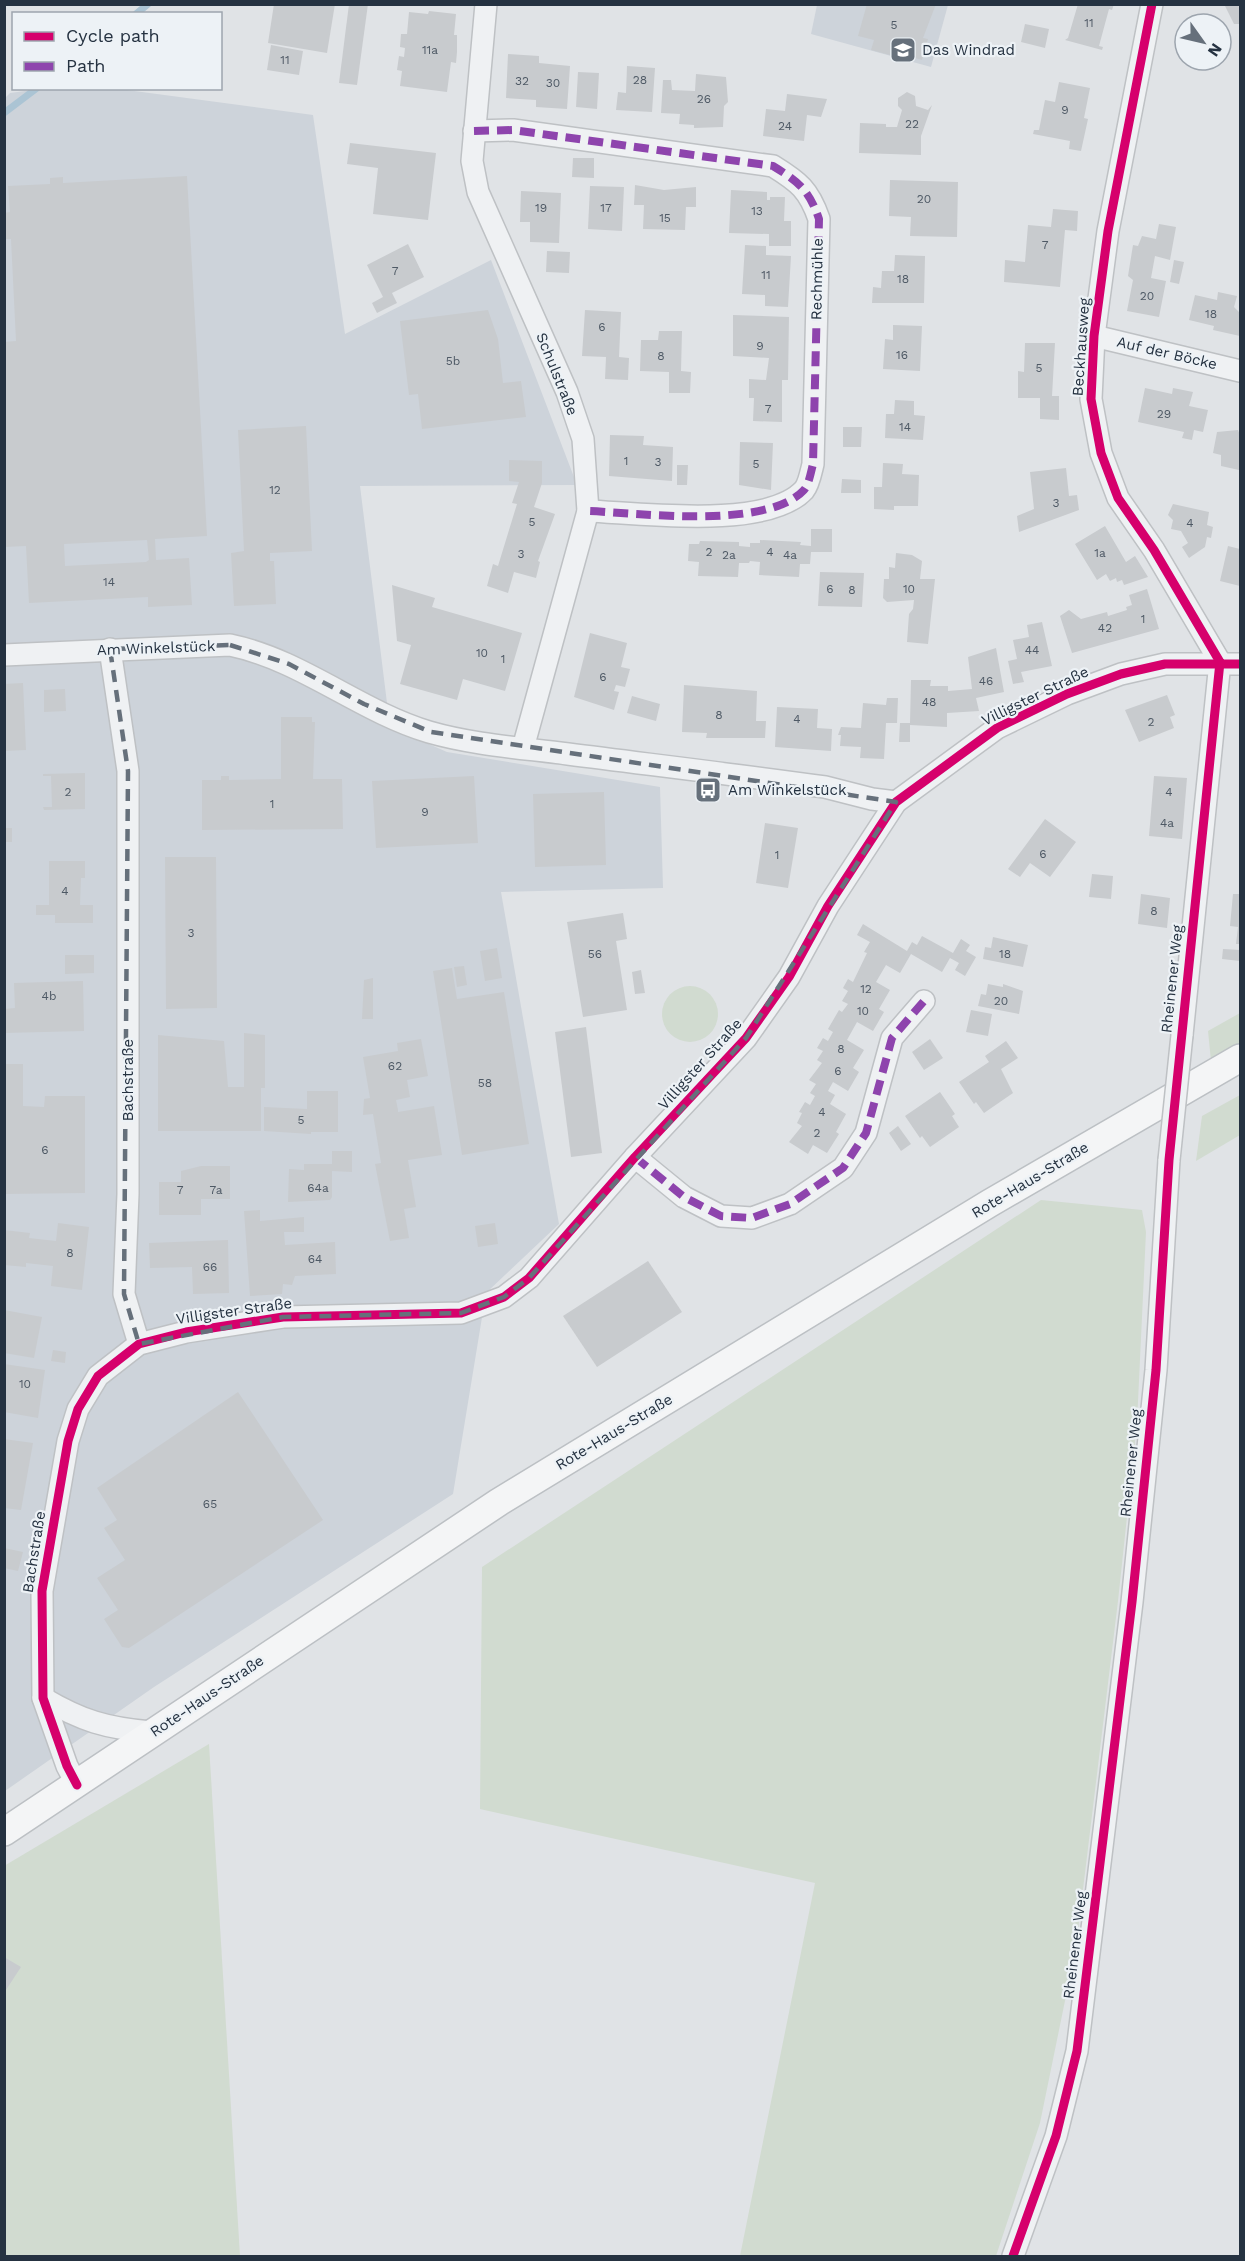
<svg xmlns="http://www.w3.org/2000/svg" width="1245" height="2261" font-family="'Work Sans',sans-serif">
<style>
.built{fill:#cdd3da}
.green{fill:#d1dbd0}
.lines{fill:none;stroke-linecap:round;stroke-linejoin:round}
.stream{stroke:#abc4d4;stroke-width:7}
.building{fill:#c8cbce;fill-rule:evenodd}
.minor-casing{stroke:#bec1c4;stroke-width:24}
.major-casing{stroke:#bcc0c4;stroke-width:30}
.minor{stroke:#eff1f3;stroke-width:21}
.major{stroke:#f4f5f6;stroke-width:27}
.minor-bridge-casing{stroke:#bec1c4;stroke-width:24;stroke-linecap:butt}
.minor-bridge{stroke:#eff1f3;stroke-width:21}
.quiet{stroke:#8e44ad;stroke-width:8;stroke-dasharray:15 8;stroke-linecap:butt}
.cycleway-casing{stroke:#edf2f6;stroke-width:13}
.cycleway{stroke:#d6006c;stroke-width:9}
.marked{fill:none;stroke:#66707b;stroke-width:4.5;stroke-dasharray:12 8;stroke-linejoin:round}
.labels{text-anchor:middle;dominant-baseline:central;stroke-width:4.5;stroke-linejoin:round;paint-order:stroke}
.number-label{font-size:12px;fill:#4e5965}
.poi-label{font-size:15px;fill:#253241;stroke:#edf2f6;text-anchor:start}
.street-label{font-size:15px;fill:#253241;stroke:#edf2f6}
</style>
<rect width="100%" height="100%" fill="#e0e3e6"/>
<g class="built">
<path d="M817,5H948L931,67L811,34Z"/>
<path d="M112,88L313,115L345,334L491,260L577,485L360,486L390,727L447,752L660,787L663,888L501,892L559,1224L486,1293L453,1494L154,1687L5,1791V98L10,93L40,89Z"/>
</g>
<g class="green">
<circle cx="690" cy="1014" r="28"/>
<path d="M1240,1013V1045L1211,1061L1208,1031Z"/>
<path d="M1240,1095V1135L1196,1161L1202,1116Z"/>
<path d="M1041,1200L1142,1210L1146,1232L1137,1423L1118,1601L1076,1947L1040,2123L996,2256H740L815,1883L480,1809L482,1567Z"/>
<path d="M209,1744L240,2256H5L4,1866Z"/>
</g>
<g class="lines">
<g class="stream">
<path d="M136,14L148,4"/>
<path d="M4,113L37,88"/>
</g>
</g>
<g class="building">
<path d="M274,4H335L327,53L268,43Z"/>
<path d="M349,4H368L357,85L339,83Z"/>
<path d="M867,4H936L923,38L928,39L922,60L898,53L897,57L871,50L874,40L858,36Z"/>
<path d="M1078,4H1114L1112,10L1109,9L1099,46L1103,47L1102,50L1065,40L1068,38Z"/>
<path d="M1224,4H1240V24H1234Z"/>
<path d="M429,11L456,14L454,35H457V52L456,63L451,62L447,92L400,86L402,71L397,70L399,56L404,57L405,48L400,47L401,34H407L409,12L428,14Z"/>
<path d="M1025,24L1049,29L1045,48L1021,42Z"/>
<path d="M271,45L303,51L299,75L267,70Z"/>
<path d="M508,54L539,56V63L570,66L567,109L536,107V100L506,98Z"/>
<path d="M627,66L655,68L652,112L616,110L618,92L626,93Z"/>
<path d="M578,72L599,73L597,109L576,107Z"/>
<path d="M696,74L726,77L728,102L724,106L723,127L694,128V125L679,124L680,114L661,113L663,80H671L672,90L695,91Z"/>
<path d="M1059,82L1090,88L1084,118L1088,119L1081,151L1069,149L1070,141L1033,134L1034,130H1039L1045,100L1055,102Z"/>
<path d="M907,92L915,96L916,106L928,110L932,105L921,136V155L859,153L860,123L886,124V127H897L902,110L898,106V98Z"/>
<path d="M787,94L827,99L821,117L807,115L804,141L763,136L766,109L785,111Z"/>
<path d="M350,143L436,153L428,220L373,214L378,168L347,164Z"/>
<path d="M573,158H594V178L572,177Z"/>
<path d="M187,176L207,536L155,539L156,560L189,558L192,605L148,607V597L29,603L26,546L4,547V342L16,341L11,239H4V213L10,212L8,186L50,184V178L63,177V183ZM147,540L149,560L146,562L65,566L64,544Z"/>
<path d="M890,180L958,182L957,237L910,236L911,217L889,216Z"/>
<path d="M635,185L664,190L696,187V207H686L685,230L643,229L644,205H634Z"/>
<path d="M590,186L624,187L622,231L588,229Z"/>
<path d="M731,190L767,192V200H770V197H785L784,221H791V246H769V234L729,233Z"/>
<path d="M521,191L561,193L559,243L530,242V222H520Z"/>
<path d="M1053,209L1078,211L1077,231L1065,230L1060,287L1004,282L1005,260L1025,262L1028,225L1051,227Z"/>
<path d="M1159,224L1176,227L1170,260L1155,256L1151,278L1166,281L1159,317L1127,311L1133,280L1128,276L1133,245L1138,246L1142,236L1156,239Z"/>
<path d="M408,244L424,277L392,293L397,303L377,313L372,303L383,297L367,265Z"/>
<path d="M745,245L766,246V255L791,256L788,307L765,306V295L742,294Z"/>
<path d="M547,251L570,252L569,273L546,272Z"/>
<path d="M895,255L925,256L924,303H872L873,287L881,288L882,271H894Z"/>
<path d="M1174,260L1184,262L1179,284L1170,282Z"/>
<path d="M1218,292L1237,296L1234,307L1240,313V336L1213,330L1214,326L1189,320L1195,295L1217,300Z"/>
<path d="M488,310L498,339L503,383L521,381L526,417L422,429L418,394L409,395L400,321Z"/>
<path d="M585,310L621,312L619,357L629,358L628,380L605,379L606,357L582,356Z"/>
<path d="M733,315L789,317L788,380H782V422L753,421L754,398H749V379L766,380L769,358L733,356Z"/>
<path d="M893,325L922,326L920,371L883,369L885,339L893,340Z"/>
<path d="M659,331H682L681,371L691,372L690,393H669V372L640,371L641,340H658Z"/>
<path d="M1025,343H1055L1052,396H1059V420L1040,419V398H1018V371L1024,372Z"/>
<path d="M1145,388L1172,394L1173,388L1193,392L1189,406L1208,410L1203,432L1194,430L1192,440L1182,438L1184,432L1138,422Z"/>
<path d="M895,400L914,401V415L925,416L923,440L885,438L886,414H894Z"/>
<path d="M306,426L312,551L270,553V561H274L276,604L234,606L231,553L244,551L238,430Z"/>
<path d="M843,427H862L861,447H843Z"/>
<path d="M1238,430L1240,435L1239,470L1221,466V455L1213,453L1217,432Z"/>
<path d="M610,435L644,436L643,445L673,447L672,481L609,476Z"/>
<path d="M740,442L773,443L771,490L739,485Z"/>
<path d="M509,460L542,461V483L534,507L555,514L538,561L540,562L536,578L514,572L508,593L487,586L493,564L498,566L517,504L512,503L519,482L509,481Z"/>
<path d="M883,463L903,464L902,474L919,475L918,506H894V510L874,509V487H882Z"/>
<path d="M677,465H688L687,485H677Z"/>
<path d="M1066,468L1069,496L1077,495L1079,510L1019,532L1017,516L1034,509L1030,472Z"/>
<path d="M842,479L861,480V493H841Z"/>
<path d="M1173,504L1209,512L1207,525L1213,527L1211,538L1207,537L1205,547L1189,558L1182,547L1188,543L1181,531L1171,529L1173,520L1168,515Z"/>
<path d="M1105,526L1126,562L1135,556L1148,577L1124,585L1122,580L1117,582L1116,578L1110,581L1106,574L1097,580L1075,544Z"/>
<path d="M811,529H832V552H811L810,564H800L799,577L759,575L760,562L750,561L749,563H739L738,577L698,576L699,562L688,561L689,544H699L700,541L739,542V546L750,547V543H760V540L801,542L800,545L811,546Z"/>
<path d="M1228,546L1240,549V586L1220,581Z"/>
<path d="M896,553L912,555L922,561L920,579H935L928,644L907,642L909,614L913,609L914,600L887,602L883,598L884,579H889V567L895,568Z"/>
<path d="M820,572L864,573L862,607L818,606Z"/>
<path d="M392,585L435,598L432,607L522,633L505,691L463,679L457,700L400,684L411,645L397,641Z"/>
<path d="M1147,589L1159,629L1072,653L1060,616L1069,610L1081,619L1107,612L1108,616L1127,610L1126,607L1132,605L1129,595Z"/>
<path d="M1042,622L1052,666L1021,672L1024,682L1013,684L1008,661L1017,659L1013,640L1029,637L1027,625Z"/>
<path d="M590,633L627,643L621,667L630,669L625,687L616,685L614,691L619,692L614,710L574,697Z"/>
<path d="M996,648L1004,692L976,698L979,711L947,713V727L910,725V742H899L900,723H910L911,680H931L930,686H948V691L972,689L968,657Z"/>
<path d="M23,683L26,750L4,751V684Z"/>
<path d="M684,685L757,691L756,721H766L765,738H706L707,733L682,732Z"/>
<path d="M65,689L66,711L44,712V690Z"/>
<path d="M1167,695L1175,715L1170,717L1174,728L1139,742L1125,710Z"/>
<path d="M632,696L660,704L656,721L627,713Z"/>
<path d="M887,698H898L897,723H886L884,759L860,758L861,747L840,746L841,735H838L841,727L861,728L863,703L886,705Z"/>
<path d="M777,707L818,709L817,728L832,729L831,751L775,747Z"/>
<path d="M281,717H312V722H315L313,779H342L343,829L202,830V780H221V776H229V780L281,779Z"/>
<path d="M85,773V809L44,810L43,807H52L51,776H43V774Z"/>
<path d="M474,776L478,843L376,848L372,781Z"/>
<path d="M1154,776L1187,778L1182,839L1149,836Z"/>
<path d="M604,792L606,865L535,867L533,794Z"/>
<path d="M1045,819L1076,842L1050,877L1030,863L1020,877L1008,869Z"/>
<path d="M765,823L798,828L788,888L756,883Z"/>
<rect x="4" y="828" width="8" height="14"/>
<path d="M165,857H216L217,1008L166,1009Z"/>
<path d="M49,861H85V878H81L80,905H93V923H55V915H36V905H49Z"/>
<path d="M1092,874L1113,876L1111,899L1089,897Z"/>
<path d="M1141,894L1170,898L1167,928L1138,924Z"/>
<path d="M1233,894H1240V944H1236L1238,927L1230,926Z"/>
<path d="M623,913L627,939L616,941L627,1010L583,1017L567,922Z"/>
<path d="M863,924L907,951L912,942L917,945L922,936L953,953L961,939L970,945L966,951L976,957L965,976L955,970L959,963L950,958L942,972L911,954L900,973L886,965L876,982L890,990L879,1009L884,1012L873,1031L857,1022L847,1040L864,1050L853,1068L859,1072L848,1091L833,1082L828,1091L835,1095L830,1104L846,1114L836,1132L839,1134L827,1153L813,1145L808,1154L789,1142L802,1126L797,1123L802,1113L799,1112L805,1102L810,1105L815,1096L810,1093L816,1084L809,1080L822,1063L817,1060L823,1051L817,1048L823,1038L828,1041L833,1032L828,1029L839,1010L842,1012L848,1004L842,1001L848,991L843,988L848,979L853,982L867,953L864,952L870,942L857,935Z"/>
<path d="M993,937L1028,945L1023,967L983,959L985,947L991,948Z"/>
<path d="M497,948L502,978L485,981L480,951Z"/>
<path d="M1223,949L1240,950V961L1222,959Z"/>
<path d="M65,955H94V973L65,974Z"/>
<path d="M464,966L467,985L457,987L454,967Z"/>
<path d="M452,968L457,999L504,992L529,1144L462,1155L433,971Z"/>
<path d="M641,970L645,993L635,994L632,972Z"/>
<path d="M373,978V1019H362L364,980Z"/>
<path d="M83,981L84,1031L4,1033V1009L15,1008L14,983Z"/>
<path d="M988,984L1003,987V984L1023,991L1019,1014L978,1006L981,994L986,995Z"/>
<path d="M971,1010L992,1014L988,1036L966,1032Z"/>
<path d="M586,1027L602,1153L571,1157L555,1032Z"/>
<path d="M244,1033L265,1035V1088H261V1131H158V1035L224,1041L228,1087H244Z"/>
<path d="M421,1039L428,1076L407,1080L410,1097L396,1100L398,1110V1112L434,1106L442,1155L408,1160L416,1207L404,1209L409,1238L390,1241L375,1164L381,1163L373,1114L363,1115L364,1099L370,1098L363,1057L398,1051L397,1043Z"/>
<path d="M930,1039L943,1058L924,1070L912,1052Z"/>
<path d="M1006,1041L1018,1058L1001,1069L1013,1093L984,1113L976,1102L974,1104L959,1082L989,1062L985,1056Z"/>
<path d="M4,1064H23V1106L44,1107L45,1096H85V1193L4,1194Z"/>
<path d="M307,1091H338V1132H311V1134L264,1131V1107L307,1109Z"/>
<path d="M940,1092L955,1114L952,1116L959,1127L930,1147L922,1136L920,1138L905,1116Z"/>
<path d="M898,1126L911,1144L901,1151L889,1133Z"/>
<path d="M332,1151H352V1172L332,1171V1197L330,1200L288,1202L289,1169L304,1170V1164H332Z"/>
<path d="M201,1166H230V1199H201V1215H159V1182H181V1171Z"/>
<path d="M260,1210V1221L304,1217V1232H284L285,1245L335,1242L336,1274L295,1276L292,1285L283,1284L282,1294L250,1296L244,1211Z"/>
<path d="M58,1223L89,1227L82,1290L51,1286L53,1266L26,1263V1267L4,1265V1230L30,1233L29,1238L56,1241Z"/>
<path d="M495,1223L498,1244L478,1247L475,1226Z"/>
<path d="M228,1240L229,1293L193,1294L192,1267L150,1268L149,1243Z"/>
<path d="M648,1261L682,1312L597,1367L563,1316Z"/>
<path d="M4,1310L42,1317L34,1358L4,1353Z"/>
<path d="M53,1350L66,1352L65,1363L51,1361Z"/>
<path d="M4,1364L45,1370L38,1418L4,1412Z"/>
<path d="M238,1392L323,1520L129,1648L122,1647L104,1619L118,1610L97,1578L125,1560L104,1528L117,1520L97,1488Z"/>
<path d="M4,1439L33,1443L21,1510L4,1508Z"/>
<path d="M4,1548L23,1552L18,1571L4,1568Z"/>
<path d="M4,1957L21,1967L4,1993Z"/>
</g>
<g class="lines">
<g class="minor-casing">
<g id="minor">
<path d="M486,4L472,161L478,192L567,392L583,439L588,511L523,748"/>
<path d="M1152,4L1108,231L1094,336L1091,399L1101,453L1118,498L1154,550L1220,662"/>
<path d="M474,131L513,130L773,166C799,182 809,190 819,219L813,464C811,472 809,484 804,490C767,530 639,513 588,511"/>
<path d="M1094,336L1240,371"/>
<path d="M110,649L128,771V1194L124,1294L139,1344"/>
<path d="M4,655L230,645C302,660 359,711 429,732C474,745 523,748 568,754C654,765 739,775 825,787L872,799L896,802"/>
<path d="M1182,1035L1220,662"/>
<path d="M635,1157L684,1197L721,1216L752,1218L790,1204L843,1168L866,1133L892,1038L924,1001"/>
<path d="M43,1698C82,1721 106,1728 151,1732"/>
<path d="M77,1785L67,1766L43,1698L42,1591L68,1441L78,1409L98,1376L139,1344L186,1332L283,1317L461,1313L504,1297L529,1278L635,1157L746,1038L789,977L828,906L896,802L997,728L1067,694L1121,674L1165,664H1240"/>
<path d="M1013,2256L1056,2136L1077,2051L1132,1602L1156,1370L1169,1160"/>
</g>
</g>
<g class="major-casing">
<path id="major" d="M4,1832L499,1502L990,1203L1240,1058"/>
</g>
<use href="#minor" class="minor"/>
<use href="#major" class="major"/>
<g class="minor-bridge-casing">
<path id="minor-bridge" d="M1169,1160L1182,1035"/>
</g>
<use href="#minor-bridge" class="minor-bridge"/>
<g class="quiet">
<path d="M474,131L513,130L773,166C799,182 809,190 819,219L813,464C811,472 809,484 804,490C767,530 639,513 588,511"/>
<path d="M635,1157L684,1197L721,1216L752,1218L790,1204L843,1168L866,1133L892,1038L924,1001"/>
</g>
<g class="cycleway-casing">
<g id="cycleway">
<path d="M1152,4L1108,231L1094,336L1091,399L1101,453L1118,498L1154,550L1220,662"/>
<path d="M77,1785L67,1766L43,1698L42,1591L68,1441L78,1409L98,1376L139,1344L186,1332L283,1317L461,1313L504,1297L529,1278L635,1157L746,1038L789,977L828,906L896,802L997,728L1067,694L1121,674L1165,664H1240"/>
<path d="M1013,2256L1056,2136L1077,2051L1132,1602L1156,1370L1169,1160L1220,662"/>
</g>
</g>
<use href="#cycleway" class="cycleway"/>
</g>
<path class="marked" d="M230,645L289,664L364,704L431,732L896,802L746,1038L529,1278L504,1297L461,1313L283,1317L139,1344L124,1294L128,771L110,649Z"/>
<defs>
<g id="school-square" transform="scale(1.35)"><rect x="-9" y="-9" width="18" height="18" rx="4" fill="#66707b" stroke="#edf2f6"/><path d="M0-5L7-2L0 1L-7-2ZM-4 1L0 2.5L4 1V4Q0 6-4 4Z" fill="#fff"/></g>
<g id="bus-square" transform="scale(1.35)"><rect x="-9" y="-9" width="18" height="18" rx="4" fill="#66707b" stroke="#edf2f6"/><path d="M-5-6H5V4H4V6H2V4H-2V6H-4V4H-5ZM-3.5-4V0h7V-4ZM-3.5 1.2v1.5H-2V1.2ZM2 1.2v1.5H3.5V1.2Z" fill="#fff"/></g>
</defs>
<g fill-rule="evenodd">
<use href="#school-square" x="903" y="50"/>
<use href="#bus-square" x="708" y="790"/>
</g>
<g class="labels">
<g class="number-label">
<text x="1089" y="23">11</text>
<text x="894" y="25">5</text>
<text x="430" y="50">11a</text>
<text x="285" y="60">11</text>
<text x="640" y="80">28</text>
<text x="522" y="81">32</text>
<text x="553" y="83">30</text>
<text x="704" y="99">26</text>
<text x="1065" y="110">9</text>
<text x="912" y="124">22</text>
<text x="785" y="126">24</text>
<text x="924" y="199">20</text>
<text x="541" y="208">19</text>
<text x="606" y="208">17</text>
<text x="757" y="211">13</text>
<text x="665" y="218">15</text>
<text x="1045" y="245">7</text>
<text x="395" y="271">7</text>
<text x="766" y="275">11</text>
<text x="903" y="279">18</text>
<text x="1147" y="296">20</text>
<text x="1211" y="314">18</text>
<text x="602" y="327">6</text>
<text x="760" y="346">9</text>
<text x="902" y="355">16</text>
<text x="661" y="356">8</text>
<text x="453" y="361">5b</text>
<text x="1039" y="368">5</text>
<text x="768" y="409">7</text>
<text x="1164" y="414">29</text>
<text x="905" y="427">14</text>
<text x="626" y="461">1</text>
<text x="658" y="462">3</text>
<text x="756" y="464">5</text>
<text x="275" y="490">12</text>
<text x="1056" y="503">3</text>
<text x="532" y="522">5</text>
<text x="1190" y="523">4</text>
<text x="709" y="552">2</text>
<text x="770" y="552">4</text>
<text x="1100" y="553">1a</text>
<text x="521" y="554">3</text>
<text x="729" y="555">2a</text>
<text x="790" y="555">4a</text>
<text x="109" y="582">14</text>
<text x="830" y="589">6</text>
<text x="909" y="589">10</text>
<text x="852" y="590">8</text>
<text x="1143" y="619">1</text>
<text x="1105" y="628">42</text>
<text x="1032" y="650">44</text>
<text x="482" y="653">10</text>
<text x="503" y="659">1</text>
<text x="603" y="677">6</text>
<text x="986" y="681">46</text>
<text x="929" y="702">48</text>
<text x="719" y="715">8</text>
<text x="797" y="719">4</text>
<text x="1151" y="722">2</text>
<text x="68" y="792">2</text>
<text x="1169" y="792">4</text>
<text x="272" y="804">1</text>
<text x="425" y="812">9</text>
<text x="1167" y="823">4a</text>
<text x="1043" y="854">6</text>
<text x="777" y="855">1</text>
<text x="65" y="891">4</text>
<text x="1154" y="911">8</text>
<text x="191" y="933">3</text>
<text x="595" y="954">56</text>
<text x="1005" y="954">18</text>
<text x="866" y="989">12</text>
<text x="49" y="996">4b</text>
<text x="1001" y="1001">20</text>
<text x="863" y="1011">10</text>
<text x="841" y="1049">8</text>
<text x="395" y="1066">62</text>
<text x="838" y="1071">6</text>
<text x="485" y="1083">58</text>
<text x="822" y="1112">4</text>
<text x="301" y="1120">5</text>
<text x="817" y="1133">2</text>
<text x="45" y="1150">6</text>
<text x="318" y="1188">64a</text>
<text x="180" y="1190">7</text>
<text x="216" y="1190">7a</text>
<text x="70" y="1253">8</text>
<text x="315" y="1259">64</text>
<text x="210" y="1267">66</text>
<text x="25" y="1384">10</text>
<text x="210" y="1504">65</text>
</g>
<g class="poi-label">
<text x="922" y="50">Das Windrad</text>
<text x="728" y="790">Am Winkelstück</text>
</g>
<g class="street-label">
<text transform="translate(817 279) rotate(-89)">Rechmühle</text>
<text transform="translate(1081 347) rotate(-86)">Beckhausweg</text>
<text transform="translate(1167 353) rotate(13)">Auf der Böcke</text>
<text transform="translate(557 374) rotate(68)">Schulstraße</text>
<text transform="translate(156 648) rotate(-2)">Am Winkelstück</text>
<text transform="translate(1035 696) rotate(-26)">Villigster Straße</text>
<text transform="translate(1172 979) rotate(-84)">Rheinener Weg</text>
<text transform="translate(700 1064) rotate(-48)">Villigster Straße</text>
<text transform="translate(128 1080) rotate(-90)">Bachstraße</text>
<text transform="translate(1030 1180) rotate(-31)">Rote-Haus-Straße</text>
<text transform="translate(234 1311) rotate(-8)">Villigster Straße</text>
<text transform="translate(614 1432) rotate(-31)">Rote-Haus-Straße</text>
<text transform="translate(1131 1463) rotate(-84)">Rheinener Weg</text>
<text transform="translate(34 1552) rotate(-81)">Bachstraße</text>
<text transform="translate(207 1696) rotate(-34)">Rote-Haus-Straße</text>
<text transform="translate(1075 1945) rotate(-83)">Rheinener Weg</text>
</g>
</g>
<rect width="1245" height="2261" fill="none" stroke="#253241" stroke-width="12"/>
<rect x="12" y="12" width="210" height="78" fill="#edf2f6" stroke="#9da5ae" stroke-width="1.5"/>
<rect x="24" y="32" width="30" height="9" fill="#d6006c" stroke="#9da5ae" stroke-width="1.5"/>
<text x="66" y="42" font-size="18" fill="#253241">Cycle path</text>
<rect x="24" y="62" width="30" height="9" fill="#8e44ad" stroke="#9da5ae" stroke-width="1.5"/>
<text x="66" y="72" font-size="18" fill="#253241">Path</text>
<g transform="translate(1203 42) rotate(124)"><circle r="28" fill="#edf2f6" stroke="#9da5ae" stroke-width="1.5"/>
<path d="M0-4.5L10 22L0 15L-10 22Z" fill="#66707b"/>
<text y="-9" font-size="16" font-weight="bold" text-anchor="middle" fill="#253241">N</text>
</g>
</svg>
